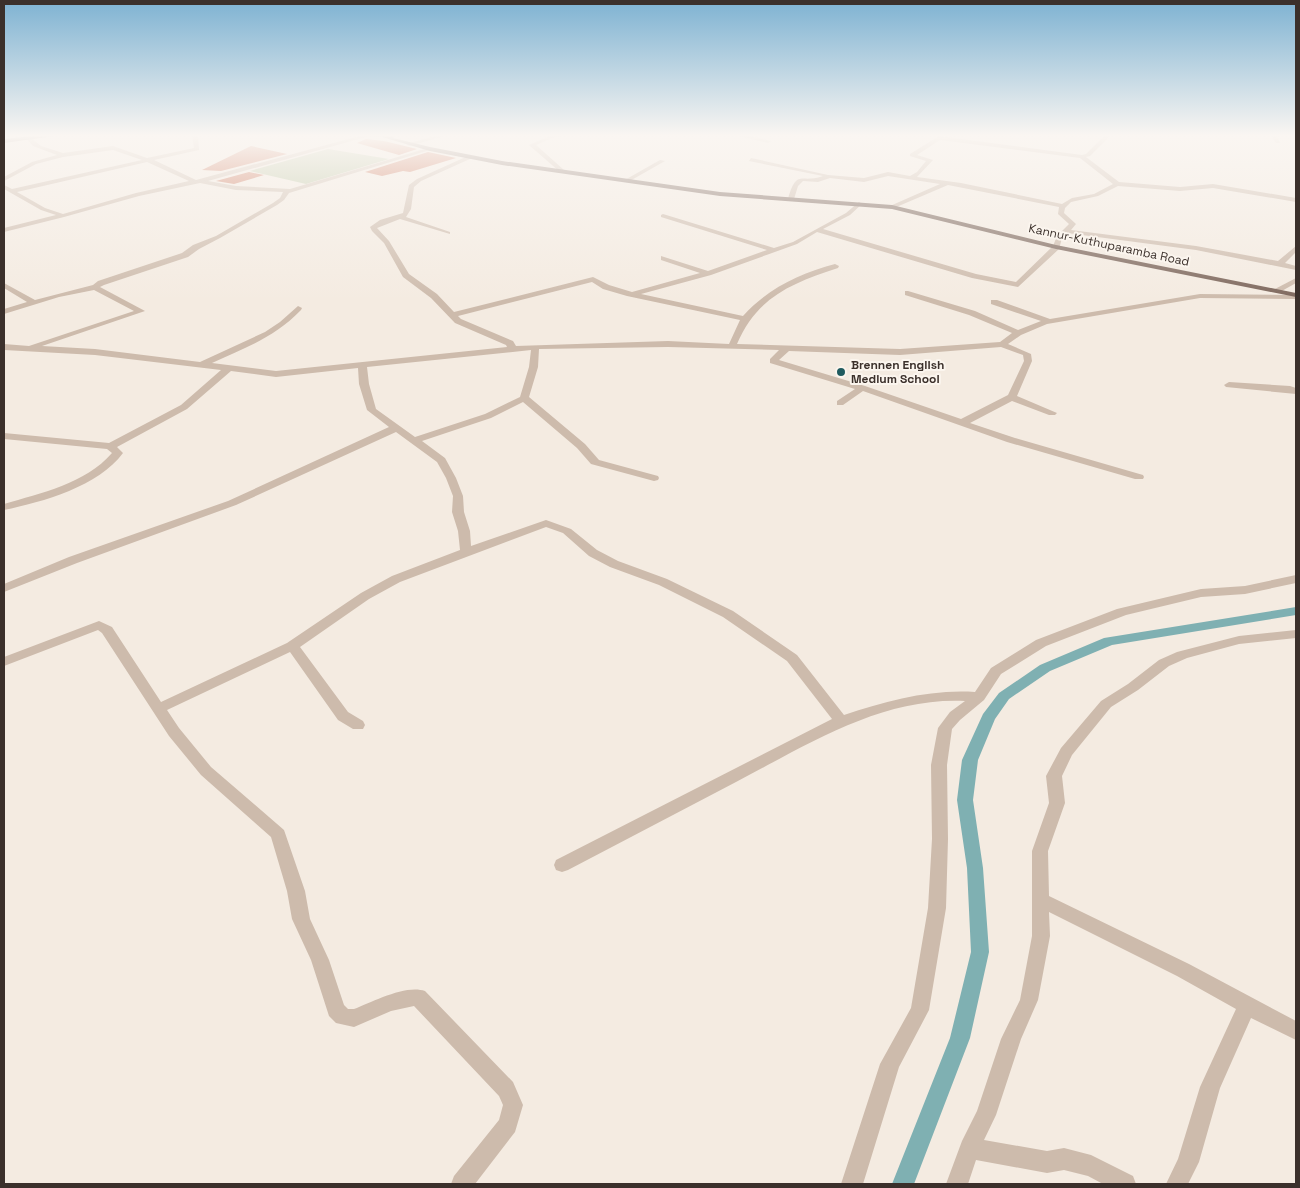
<svg xmlns="http://www.w3.org/2000/svg" width="1300" height="1188" font-family="'Space Grotesk',sans-serif">
<style>
.green{fill:#b8c4a0}
.lines{fill:none;stroke-linecap:round;stroke-linejoin:round}
.canal{fill:#7fb0b2;fill-rule:evenodd}
.building{fill:#c8694b}
.street{fill:#cdbbac;fill-rule:evenodd}
.primary{fill:#7d675c;fill-rule:evenodd}
.poi-dot{fill:#1f5a5e;stroke:#fbf5ee;stroke-width:2}
.labels{text-anchor:middle;dominant-baseline:central;stroke-width:4;stroke-linejoin:round;paint-order:stroke}
.far-street-label{font-size:12px;fill:#3b302b;stroke:#fbf5ee}
.far-poi-label{font-size:12px;font-weight:bold;fill:#3b302b;stroke:#fbf5ee;text-anchor:start}
</style>
<rect width="100%" height="100%" fill="#f4ebe1"/>
<path class="green" d="M328,149L389,159L306,184L250,171Z"/>
<g class="lines">
<path class="canal" d="M1296,607V615L1112,645L1050,671L1009,699L995,719L978,760L973,800L983,868L989,952L970,1038L914,1184H892L950,1038L971,952L967,868L957,800L962,760L983,714L999,693L1040,665L1104,638Z"/>
</g>
<g class="building">
<path d="M366,139L384,141L417,149L399,155L357,143Z"/>
<path d="M251,146L287,154L221,171L202,170Z"/>
<path d="M428,152L456,158L410,172L403,171L382,176L365,172Z"/>
<path d="M249,172L264,175L234,184L216,181Z"/>
</g>
<g class="lines">
<g class="street">
<path d="M192,134H198L199,150L154,160L196,180L367,134L373,135L208,181L236,186L290,189L428,148L433,149L289,193L284,200L277,205L220,238L199,249L188,257L104,285L100,287L145,311L42,346L95,349L200,362L265,332L280,322L298,306L302,308L301,310C274,338 246,347 212,363L276,371L507,347L506,345L455,323L431,298L403,277L384,243L372,231L370,227L380,220L403,213L409,185L417,179L470,155L472,158L421,181L414,187L411,209L406,217L450,232V234L400,219L377,228L389,241L409,274L437,294L454,312L593,277L609,285L632,292L700,273L661,260V256L708,271L767,250L661,217V215L663,214L774,248L793,242L846,213L859,202L862,204L850,215L823,229L976,274L1016,282L1053,246L1057,236L1069,224L1058,214L1059,207L948,185L894,208H890V206L940,184L888,176L864,182L830,178L818,182L803,181L798,186L794,199L791,201L788,199C797,168 801,184 823,176L749,161L751,158L828,175L864,178L888,172L910,176L917,172L926,161L910,156V154L939,136L1082,155L1086,154L1106,134H1112L1090,156L1086,157L1119,182L1180,187L1213,184L1296,198V202L1213,188L1180,191L1118,186L1098,196L1071,202L1065,208L1064,213L1076,224L1071,230L1196,246L1278,261L1296,246V252L1285,263L1296,266V270L1196,250L1067,233L1062,238L1059,249L1018,287L972,278L817,232L797,244L711,275L641,294L743,316C767,289 800,273 835,264L839,266L838,268C792,283 757,297 737,344L900,349L1000,342L1012,333L969,315L905,295V291H908L975,311L1018,330L1041,321L991,304V300H997L1050,319L1200,294L1296,295V299L1200,298L1047,324L1021,335L1008,344L1031,354L1032,361L1017,396L1057,413L1055,415H1049L1012,401L970,423L1015,438L1143,475L1144,477L1143,479H1135L1007,442L863,391L843,405H837V401L855,389L770,363V359L779,350L668,347L539,349L538,367L529,397L585,444L599,460L658,476L659,478L658,480L654,481L591,464L577,448L523,402L491,418L422,441L445,458L456,478L463,496L464,512L470,531L471,546L546,520L571,529L597,550L618,561L667,579L733,611L797,655L844,715C887,701 930,689 975,692L991,668L1036,640L1117,609L1201,589L1245,586L1296,575V583L1245,594L1201,597L1126,615L1046,646L1001,674L984,700L960,720L952,729L947,765L948,839L946,908L929,1010L899,1067L863,1184H841L880,1064L911,1008L928,908L932,839L931,765L938,728L950,712L965,701C881,697 807,745 736,782C680,811 624,841 568,870L562,872L556,870L554,865L556,860L832,719L787,661L723,617L659,585L610,567L589,556L563,533L546,527L400,582L369,599L300,647L348,712L363,721L365,725L363,729H353L338,720L290,652L167,710L179,728L211,767L284,830L305,891L310,919L329,960L344,1005L348,1009H354C372,1002 406,984 425,991L513,1082L523,1105L515,1132L475,1184H451L454,1176L499,1120L503,1105L499,1096L414,1006L391,1011L354,1027L336,1023L329,1016L311,960L292,919L287,891L271,837L201,775L169,736L102,633L98,630L4,666V657L99,621L112,627L161,702L287,643L361,593L392,576L460,550L458,531L452,512L453,496L446,478L437,462L396,432L236,505L77,563L4,592V584L69,557L228,501L389,427L367,410L359,384L358,368L276,377L231,371L187,409L117,447L123,453C99,486 43,502 4,510V504C41,493 85,484 112,453L107,449L4,439V433L109,443L181,405L221,370L95,355L4,350V344L29,346L134,311L94,290L59,297L4,314V309L27,302L4,288V283L35,300L93,285L98,281L182,253L193,245L216,236L273,203L280,198L283,192L236,190L200,183L139,196L64,217L4,232V228L56,215L41,210L4,189V185L12,189L142,160L113,150L63,157L36,164L6,180L4,181V177L32,162L57,155L33,146L26,138L29,136L41,146L63,153L113,146L147,158L194,148ZM940,140L1080,158L1113,184L1094,194L1072,198L1062,204L961,183L917,177L933,160L917,155ZM147,162L189,181L136,193L63,214L45,208L17,192ZM592,282L603,289L627,296L740,320L729,344L668,341L516,346L513,341L461,319L458,316ZM1001,347L1023,355L1024,361L1008,395L961,419L865,386L779,360L789,351L900,355ZM531,350L529,367L520,397L485,414L415,437L376,409L369,384L367,367Z"/>
<path d="M442,134H452L409,146L406,144Z"/>
<path d="M544,134H571L552,138L536,145L564,170V172H560L529,145L547,137Z"/>
<path d="M729,134H741L771,141L768,143Z"/>
<path d="M1270,134H1276L1280,143H1276Z"/>
<path d="M660,160L665,161L628,182L623,181Z"/>
<path d="M1296,278V283L1280,292L1273,290Z"/>
<path d="M1229,382L1290,386L1296,388V394L1226,387L1224,385Z"/>
<path d="M1296,630V638L1239,644L1187,658L1169,666L1138,690L1111,707L1072,755L1062,776L1065,803L1048,851L1049,896L1189,964L1296,1021V1040L1251,1018L1220,1088L1199,1162L1188,1184H1166L1178,1159L1200,1087L1236,1009L1177,976L1049,912L1050,936L1038,1000L1021,1039L996,1115L984,1140L1047,1151L1064,1148L1091,1155L1133,1176L1136,1184H1103L1088,1176L1064,1170L1047,1173L976,1160L968,1184H946L962,1141L977,1111L1001,1039L1020,1000L1032,936V851L1049,803L1046,776L1061,748L1101,701L1128,684L1159,660L1177,652L1239,636Z"/>
</g>
<g class="primary">
<path d="M50,134H69L4,143V139Z"/>
<path d="M344,134H393L396,136L393,138L430,147L502,161L720,192L892,205L1056,245L1296,293V297L1056,249L892,209L720,196L502,165L430,151L382,137Z"/>
</g>
</g>
<linearGradient id="sky" x2="0" y2="1"><stop stop-color="#7eb2d2"/><stop offset="0.45" stop-color="#faf6f2"/><stop offset="1" stop-color="#faf6f2" stop-opacity="0"/></linearGradient>
<rect width="1300" height="301" fill="url(#sky)"/>
<circle class="poi-dot" cx="841" cy="372" r="5"/>
<g class="labels">
<g class="far-street-label">
<text transform="translate(1109 245) rotate(12)">Kannur-Kuthuparamba Road</text>
</g>
<g class="far-poi-label">
<text x="851" y="365">Brennen English<tspan x="851" dy="14">Medium School</tspan></text>
</g>
</g>
<rect width="1300" height="1188" fill="none" stroke="#3b302b" stroke-width="10"/>
</svg>
